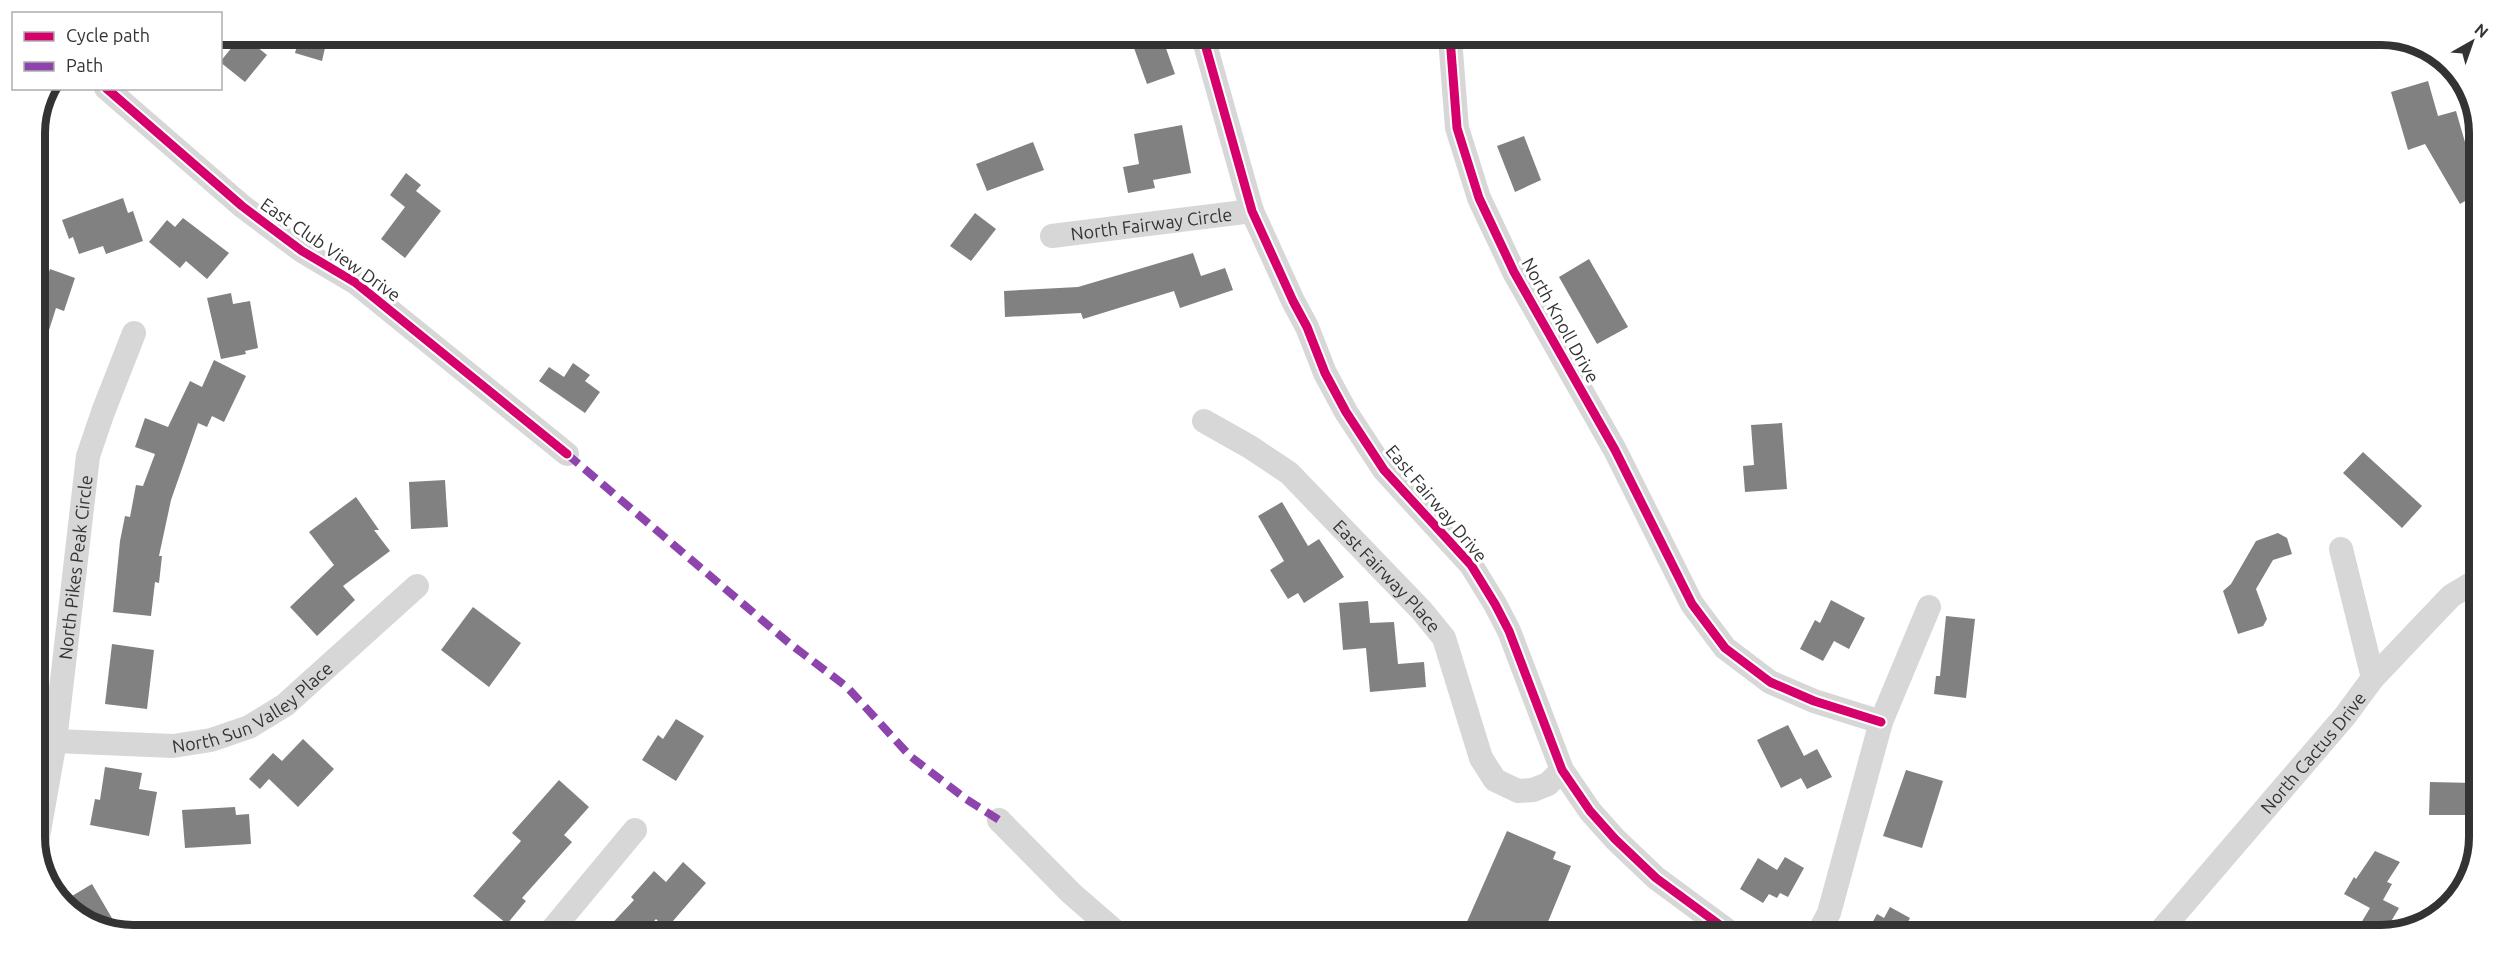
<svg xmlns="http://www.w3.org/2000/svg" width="2514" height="970" font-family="Ubuntu,sans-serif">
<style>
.building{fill:#818181}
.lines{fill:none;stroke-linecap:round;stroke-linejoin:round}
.minor{stroke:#d7d7d7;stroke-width:24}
.quiet{stroke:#8e44ad;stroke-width:8;stroke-dasharray:15 8;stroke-linecap:butt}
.cycleway-casing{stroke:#fff;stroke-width:13}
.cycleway{stroke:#d6006c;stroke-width:9}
.labels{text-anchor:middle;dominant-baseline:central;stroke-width:6;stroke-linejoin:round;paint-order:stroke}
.street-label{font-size:18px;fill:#333;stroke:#fff}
.rim{fill:none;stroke:#333;stroke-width:8}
</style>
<rect width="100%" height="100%" fill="#fff"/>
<g class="building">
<path d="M242,35L267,55L245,82L220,62Z"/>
<path d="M300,35H328L322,61L295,53Z"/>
<path d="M1130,37H1162L1175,74L1147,84Z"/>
<path d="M2428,81L2438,116L2456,111L2467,149L2479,141V193L2460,204L2425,144L2408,150L2391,92Z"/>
<path d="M1182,125L1191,173L1153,180L1155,188L1128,193L1123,167L1139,164L1134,134Z"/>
<path d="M1524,136L1541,180L1515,192L1497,146Z"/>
<path d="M1033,142L1044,170L987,191L976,164Z"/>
<path d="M406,173L421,185L416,191L441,211L405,258L381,239L405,207L390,195Z"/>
<path d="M123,198L128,213L133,211L143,241L106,254L103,246L79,254L73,237L69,239L62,220Z"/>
<path d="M975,213L996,229L971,261L950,246Z"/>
<path d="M183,218L229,253L207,279L186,261L180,268L149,242L167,220L175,227Z"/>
<path d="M1193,253L1201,276L1225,268L1233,290L1180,308L1174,291L1083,319L1081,313L1005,317L1004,291L1078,287Z"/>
<path d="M1589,259L1628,327L1597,344L1559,277Z"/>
<path d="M50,269L75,278L64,311L56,308L38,365L35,364V279L45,283Z"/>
<path d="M231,293L233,304L250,301L258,348L245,351L246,354L221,359L207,298Z"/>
<path d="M214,360L246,376L224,422L212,416L207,427L198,423L171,500L159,556H162L159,583L155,582L151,616L113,612L120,541L125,516L130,517L136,485L143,486L155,454L135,447L145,418L168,427L190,381L202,387Z"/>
<path d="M573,363L590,375L585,381L600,392L585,413L539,381L549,367L564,377Z"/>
<path d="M1782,423L1787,489L1745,492L1743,466L1754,465L1751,425Z"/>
<path d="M2363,452L2422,506L2402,528L2343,473Z"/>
<path d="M445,480L448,527L411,529L409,482Z"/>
<path d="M356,497L379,530H374L390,551L343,586L355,600L317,636L290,607L334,565L309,532Z"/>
<path d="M1282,502L1308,546L1319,539L1344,577L1304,603L1298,593L1288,599L1270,570L1284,561L1258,516Z"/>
<path d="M2278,533L2287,538L2292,554L2273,560L2256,589L2267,619L2263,626L2238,634L2223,591L2231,584L2256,541Z"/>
<path d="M1831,600L1865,618L1849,649L1834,641L1823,661L1800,649L1815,620L1820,623Z"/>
<path d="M1368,601L1370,623L1394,622L1398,664L1424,662L1426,687L1370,692L1366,648L1343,650L1339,603Z"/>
<path d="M473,607L521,643L489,687L441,650Z"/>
<path d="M1946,616L1975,619L1966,698L1934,694L1936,676H1940Z"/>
<path d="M112,644L154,650L147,709L105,704Z"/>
<path d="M676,719L704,736L676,781L642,760L658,735L663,739Z"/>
<path d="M1788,725L1804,756L1817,749L1832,777L1807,789L1801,778L1781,788L1757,740Z"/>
<path d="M303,739L334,769L298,807L269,779L260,789L249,779L273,753L282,761Z"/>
<path d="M105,767L142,773L139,789L157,792L149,836L90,825L95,799L100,800Z"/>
<path d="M1906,770L1943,781L1922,848L1883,836Z"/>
<path d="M559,780L589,807L564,835L572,842L522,898L526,901L507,924L473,896L521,841L512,833Z"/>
<path d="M2430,782L2475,783V808L2465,807V815H2429Z"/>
<path d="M235,807L236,815L249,814L251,844L185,848L182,810Z"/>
<path d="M1507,831L1556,852L1553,859L1571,866L1543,934L1462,933Z"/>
<path d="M2375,851L2400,862L2387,882L2392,884L2383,900L2399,908L2383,935L2361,923L2370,908L2344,894L2354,877L2356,879Z"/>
<path d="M1785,857L1804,868L1788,897L1780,893L1777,898L1769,894L1763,903L1740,889L1758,858L1777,870Z"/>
<path d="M683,862L706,883L666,929L656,919L645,931H605L634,900L631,897L654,871L666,882Z"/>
<path d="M92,884L116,925L108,930H101L62,902Z"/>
<path d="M1890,907L1910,918L1904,929L1913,934H1866L1877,914L1884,918Z"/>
</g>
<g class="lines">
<g class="minor">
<path d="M1203,37L1252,211L1293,301L1307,327L1325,373L1346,412L1384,470L1471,565L1495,604L1509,631L1562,770L1590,811L1615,839L1656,878L1732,934"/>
<path d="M1450,38L1457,128L1479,198L1514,272L1615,450L1692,604L1725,648L1770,682L1814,701L1881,722"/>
<path d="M106,88L242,206L302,251L356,283L567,454"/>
<path id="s1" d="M1052,236L1252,211"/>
<path id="s2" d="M1204,421L1250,447L1289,473L1422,611L1444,638L1481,758L1495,780L1518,791L1533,790L1548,784L1562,770"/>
<path d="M2341,549L2373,678"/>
<path id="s3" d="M55,741L173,746L211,740L249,727L285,705L417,586"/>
<path d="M999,820L1071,893L1117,933"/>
<path id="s4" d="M35,844L38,837L55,741L88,456L103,412L134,333"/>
<path d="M551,931L635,830"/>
<path d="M1818,934L1829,913L1881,722L1929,607"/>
<path id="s5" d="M2157,935L2345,716L2373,678L2451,596L2476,581"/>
</g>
<path class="quiet" d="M567,454L789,643L847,687L910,756L966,799L999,820"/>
<g class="cycleway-casing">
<g id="cycleway">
<path d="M1203,37L1252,211L1293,301L1307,327L1325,373L1346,412L1384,470L1471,565L1495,604L1509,631L1562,770L1590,811L1615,839L1656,878L1732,934"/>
<path d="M1450,38L1457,128L1479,198L1514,272L1615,450L1692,604L1725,648L1770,682L1814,701L1881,722"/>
<path d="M106,88L242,206L302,251L356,283L567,454"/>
</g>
</g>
<use href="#cycleway" class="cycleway"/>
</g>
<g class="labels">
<g class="street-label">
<text stroke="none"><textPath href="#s1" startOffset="100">North Fairway Circle</textPath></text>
<text transform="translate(331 249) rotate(35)">East Club View Drive</text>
<text transform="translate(1561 320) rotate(61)">North Knoll Drive</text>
<text transform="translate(1437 503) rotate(50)">East Fairway Drive</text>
<text stroke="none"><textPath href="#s4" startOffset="280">North Pikes Peak Circle</textPath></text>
<text stroke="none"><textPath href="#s2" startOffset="242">East Fairway Place</textPath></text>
<text stroke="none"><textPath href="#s3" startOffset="208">North Sun Valley Place</textPath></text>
<text stroke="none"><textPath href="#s5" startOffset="240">North Cactus Drive</textPath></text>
</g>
</g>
<path d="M0 0H2514V970H0ZM133 45H2381A88 88 0 0 1 2469 133V837A88 88 0 0 1 2381 925H133A88 88 0 0 1 45 837V133A88 88 0 0 1 133 45Z" fill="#fff" fill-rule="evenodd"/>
<path class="rim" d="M133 45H2381A88 88 0 0 1 2469 133V837A88 88 0 0 1 2381 925H133A88 88 0 0 1 45 837V133A88 88 0 0 1 133 45Z"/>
<rect x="12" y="12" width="210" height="78" fill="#ffffff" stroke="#adadad" stroke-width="1.5"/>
<rect x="24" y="32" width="30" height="9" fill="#d6006c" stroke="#adadad" stroke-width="1.5"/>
<text x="66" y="42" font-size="18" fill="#333333">Cycle path</text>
<rect x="24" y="62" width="30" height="9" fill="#8e44ad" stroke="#adadad" stroke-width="1.5"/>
<text x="66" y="72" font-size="18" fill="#333333">Path</text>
<g transform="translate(2472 42) rotate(40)" stroke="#ffffff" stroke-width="4.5" paint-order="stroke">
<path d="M0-4.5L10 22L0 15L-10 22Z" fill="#333333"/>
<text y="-9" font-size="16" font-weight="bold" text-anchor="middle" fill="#333333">N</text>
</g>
</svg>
